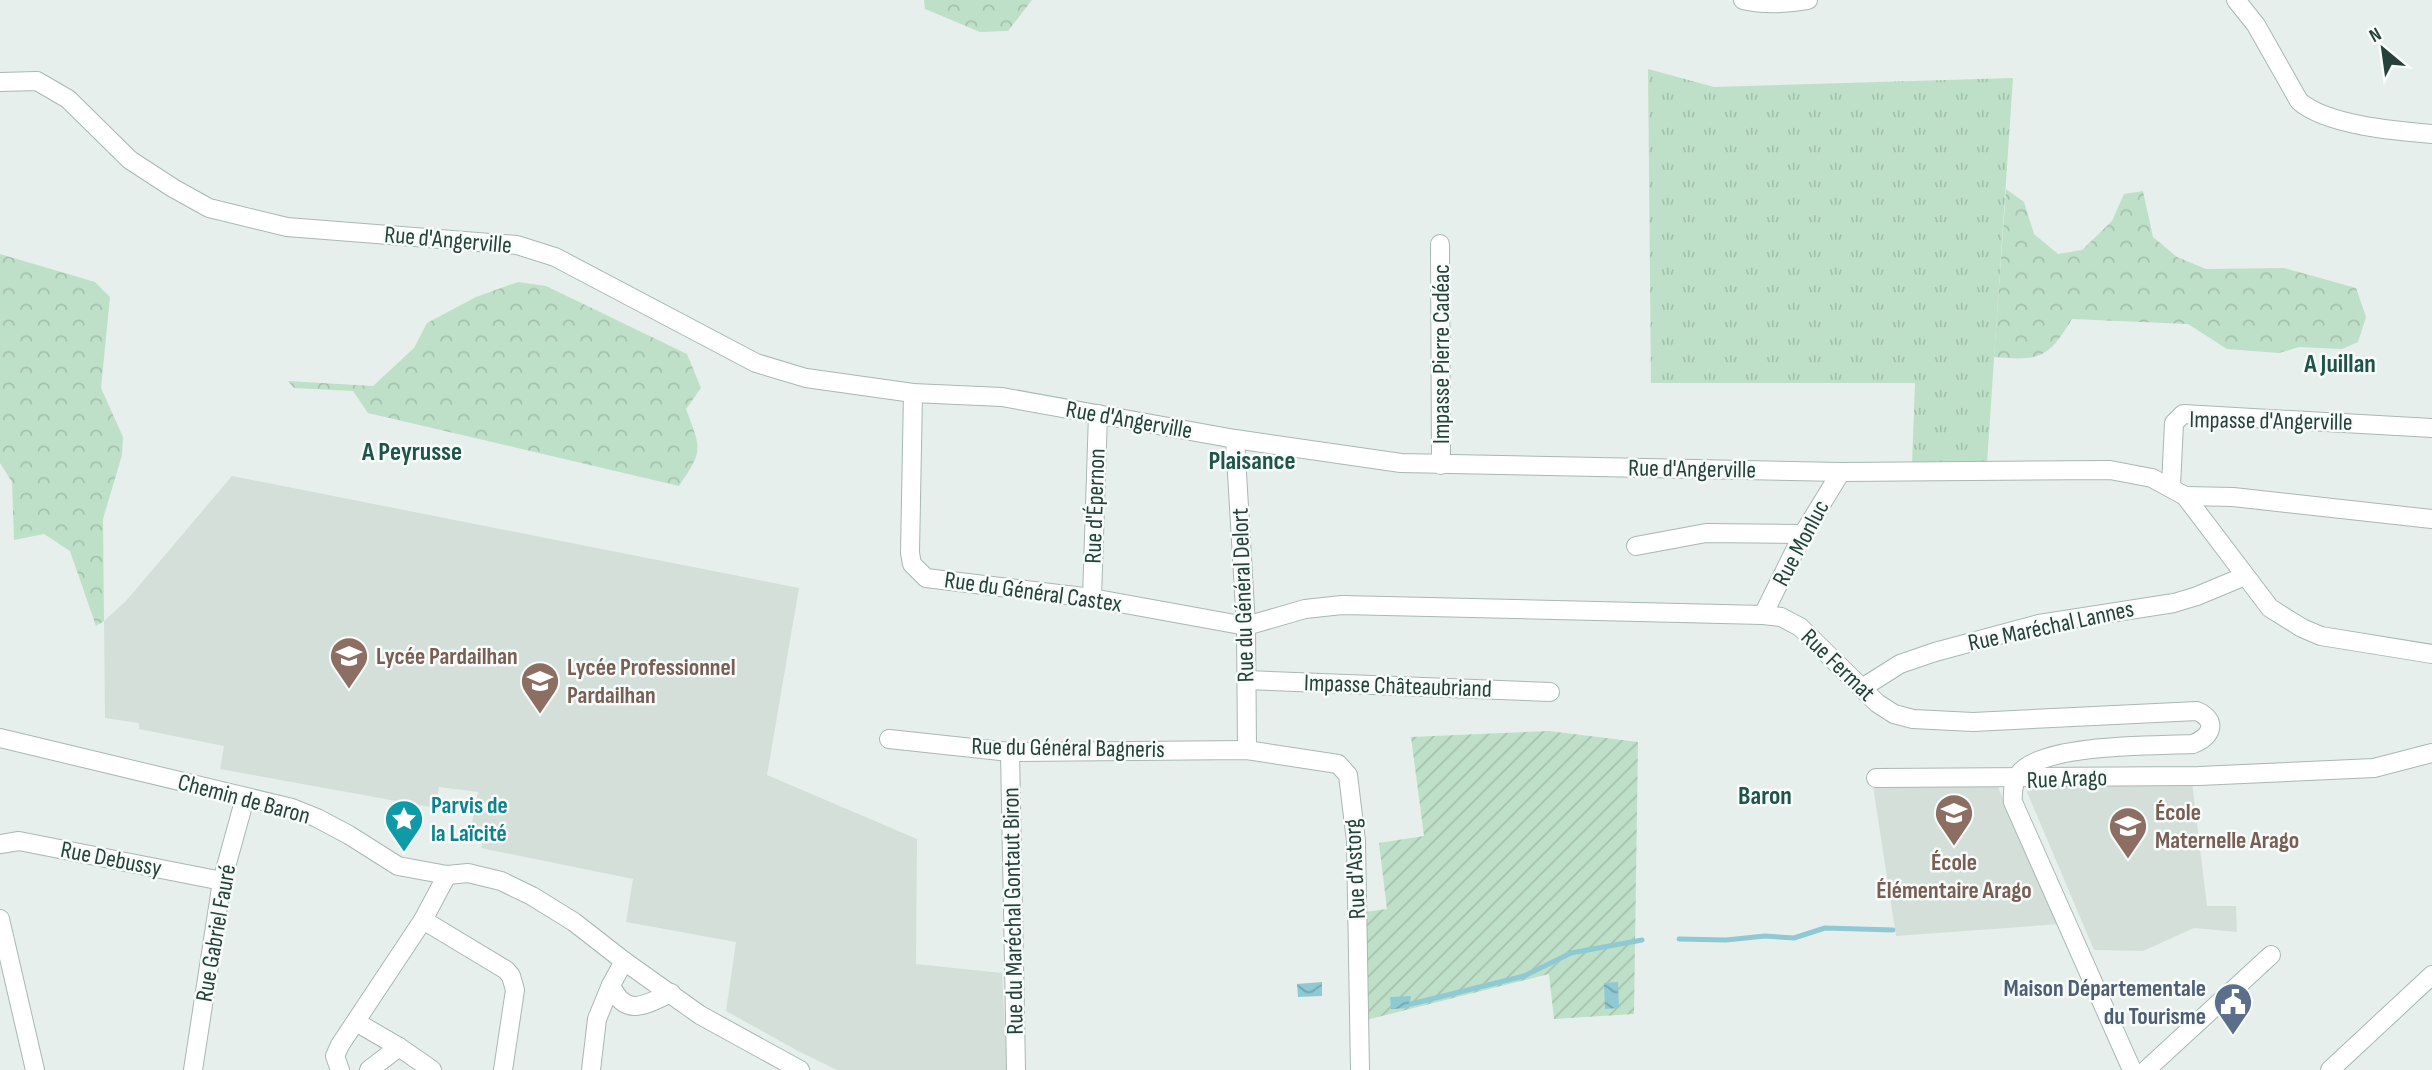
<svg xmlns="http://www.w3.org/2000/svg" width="2432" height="1070" font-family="'Sofia Sans Condensed',sans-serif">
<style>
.built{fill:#d4dfda}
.grass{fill:url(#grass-tufts)}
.forest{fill:url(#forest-crowns)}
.garden{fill:url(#garden-furrows)}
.water{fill:url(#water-waves)}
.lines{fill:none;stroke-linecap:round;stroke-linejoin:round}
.stream{stroke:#8ec9d4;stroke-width:5}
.minor-casing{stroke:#a8b8b2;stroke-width:20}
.minor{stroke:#fff;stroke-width:18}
.labels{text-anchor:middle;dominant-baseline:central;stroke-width:5;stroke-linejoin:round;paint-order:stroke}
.street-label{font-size:24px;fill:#24423a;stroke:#f7fbf9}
.education-label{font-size:24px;font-weight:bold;fill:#785e54;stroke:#f7fbf9;text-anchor:start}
.culture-label{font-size:24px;font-weight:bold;fill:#0d838f;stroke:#f7fbf9;text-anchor:start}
.service-label{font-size:24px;font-weight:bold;fill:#4e5e75;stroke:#f7fbf9;text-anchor:end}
.neighbourhood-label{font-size:26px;font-weight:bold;fill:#1f5548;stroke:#f7fbf9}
</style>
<defs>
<pattern id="grass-tufts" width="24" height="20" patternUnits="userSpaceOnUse" patternTransform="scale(1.75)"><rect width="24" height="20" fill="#bfe0c8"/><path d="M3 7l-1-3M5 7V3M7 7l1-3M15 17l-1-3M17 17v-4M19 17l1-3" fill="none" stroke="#a4c1ad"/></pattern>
<pattern id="forest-crowns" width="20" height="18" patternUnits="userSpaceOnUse" patternTransform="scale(1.75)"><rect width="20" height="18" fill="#bfe0c8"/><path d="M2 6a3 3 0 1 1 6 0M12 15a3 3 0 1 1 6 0" fill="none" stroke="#a4c1ad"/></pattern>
<pattern id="garden-furrows" width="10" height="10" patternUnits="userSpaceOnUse" patternTransform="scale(1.75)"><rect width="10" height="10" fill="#bfe0c8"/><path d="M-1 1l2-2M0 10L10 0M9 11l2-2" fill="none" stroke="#a4c1ad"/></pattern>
<pattern id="water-waves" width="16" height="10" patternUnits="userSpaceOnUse" patternTransform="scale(1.75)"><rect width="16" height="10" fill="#8ec9d4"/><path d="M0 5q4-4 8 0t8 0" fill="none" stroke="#74a5ad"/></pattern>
</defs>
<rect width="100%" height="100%" fill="#e6efeb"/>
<g class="built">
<path d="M232,476L799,588L767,775L917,839L916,964L1002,973L1007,1070H837L798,1051L726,1011L736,942L626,922L633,879L481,848L485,835L470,832L478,792L439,787L435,808L220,769L224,746L139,729V723L105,718L104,621L126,601Z"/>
<path d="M2192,782L2207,906H2236L2237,932L2194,928L2143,951L2094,950L2027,792L2032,783Z"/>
<path d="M1960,784L1997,785L2060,924L1896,936L1873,786Z"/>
</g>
<path class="grass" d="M1648,69L1714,87L2013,78L1987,463L1912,464L1915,383H1651Z"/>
<g class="forest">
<path d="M924,0H1032L1008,31L980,32L925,9Z"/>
<path d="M2006,189L2024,202L2034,234L2058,254L2082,250L2112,221L2124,194L2143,191L2153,237L2177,257L2206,269L2284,268L2356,288L2366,317L2358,342L2342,349L2299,347L2279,353L2227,349L2188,324L2072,319C2048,359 2039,361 1994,357Z"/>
<path d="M0,254L95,282L110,297L101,388L123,437L122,455L103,519L104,621L96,626L70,551L44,534L14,540L12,482L0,463Z"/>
<path d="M518,282L546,286L687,354L701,388L686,409C701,450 704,449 679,486L368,413L353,391L294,388L288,381L373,386L414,348L427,323L476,297Z"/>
</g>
<path class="garden" d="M1549,731L1638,742L1634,1014L1554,1019L1549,974L1366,1020L1364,912L1387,909L1379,843L1424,836L1411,737Z"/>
<g class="water">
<path d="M1322,982V996L1298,997L1297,984Z"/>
<path d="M1618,982L1619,1008L1605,1009L1604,983Z"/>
<path d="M1411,996L1409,1008L1391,1009L1390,997Z"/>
</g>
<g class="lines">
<g class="stream">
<path d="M1679,939L1726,940L1765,936L1794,938L1825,928L1893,930"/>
<path d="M1411,1004L1524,976L1571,953L1642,940"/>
</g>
<g class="minor-casing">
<g id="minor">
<path d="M1743,0C1765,5 1786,4 1808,0"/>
<path d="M2236,0L2256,25L2299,101C2326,125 2395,131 2432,134"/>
<path d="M0,82L37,81L68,99L130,160L173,188L209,208L287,227L517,245L555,257L756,363L806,378L913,393L1002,397L1235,439L1401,463L1841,472L2110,470L2152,478L2185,496L2270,608L2302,628L2321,636L2432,654"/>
<path d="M1440,244L1441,465"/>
<path d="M913,393L910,553L912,564L926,578L1092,598L1246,626L1305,609L1342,605L1763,615L1781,617L1800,627L1877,703L1894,714L1913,719L1973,722L2197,711C2219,721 2211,737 2193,744C2153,746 2056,744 2025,768C2014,776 2012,789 2013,802L2132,1070"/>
<path d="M1235,439L1246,626L1247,750"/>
<path d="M2171,486L2174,423L2183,414L2432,428"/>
<path d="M2185,496L2233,497L2432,519"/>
<path d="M1636,546L1706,533L1803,534"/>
<path d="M1092,598L1098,414"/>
<path d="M1763,615L1803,534L1841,472"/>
<path d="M1247,680L1550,692"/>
<path d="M1862,688L1900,664L1935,652L2039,624L2174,603L2197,596L2245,576"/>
<path d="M0,738L292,808L317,818L349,835L398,866L447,875L468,873L501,881L532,896L574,922L624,961L700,1015L800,1070"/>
<path d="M889,739L1010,752L1247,750L1338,764L1348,775L1356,841L1360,1070"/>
<path d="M1010,752L1016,1070"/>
<path d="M1876,778L2199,776L2374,768L2432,753"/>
<path d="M0,844L19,841L222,881"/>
<path d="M0,919L35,1070"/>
<path d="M423,920L506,970L511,976L515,990L503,1070"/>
<path d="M611,985C625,1018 645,1005 671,993"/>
<path d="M356,1022L399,1047L432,1070"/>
<path d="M193,1070L222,881L245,798"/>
<path d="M340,1070L335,1056L340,1045L423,920L447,875"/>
<path d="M369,1070L399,1047"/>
<path d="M591,1070L597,1019L611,985L624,961"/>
<path d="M2146,1070L2271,955"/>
<path d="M2330,1070L2432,975"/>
</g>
</g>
<use href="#minor" class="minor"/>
</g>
<defs>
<g id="school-pin" transform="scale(2.0125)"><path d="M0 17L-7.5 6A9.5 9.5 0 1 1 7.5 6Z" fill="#8d6e63" stroke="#f7fbf9"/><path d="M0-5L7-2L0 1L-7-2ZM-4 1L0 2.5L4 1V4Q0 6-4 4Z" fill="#fff"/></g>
<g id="sight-pin" transform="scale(2.0125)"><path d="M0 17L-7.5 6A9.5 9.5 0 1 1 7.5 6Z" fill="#0f9aa8" stroke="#f7fbf9"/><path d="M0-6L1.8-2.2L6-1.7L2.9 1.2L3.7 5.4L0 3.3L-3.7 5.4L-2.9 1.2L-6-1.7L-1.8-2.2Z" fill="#fff"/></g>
<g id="civic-pin" transform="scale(2.0125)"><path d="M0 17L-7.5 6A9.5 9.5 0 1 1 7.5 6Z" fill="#5c6f8a" stroke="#f7fbf9"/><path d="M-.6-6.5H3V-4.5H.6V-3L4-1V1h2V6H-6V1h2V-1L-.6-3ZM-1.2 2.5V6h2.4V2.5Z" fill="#fff"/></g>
</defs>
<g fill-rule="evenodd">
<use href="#school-pin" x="349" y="656"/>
<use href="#school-pin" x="540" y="681"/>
<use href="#school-pin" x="1954" y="813"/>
<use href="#sight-pin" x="404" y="819"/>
<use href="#school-pin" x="2128" y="826"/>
<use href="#civic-pin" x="2233" y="1002"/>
</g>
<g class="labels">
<g class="street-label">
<text transform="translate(448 240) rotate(5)">Rue d'Angerville</text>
<text transform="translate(1441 354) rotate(-90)">Impasse Pierre Cadéac</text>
<text transform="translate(1129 420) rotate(10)">Rue d'Angerville</text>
<text transform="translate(2271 421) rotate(1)">Impasse d'Angerville</text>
<text transform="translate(1692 469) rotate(1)">Rue d'Angerville</text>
<text transform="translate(1095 506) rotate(-88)">Rue d'Épernon</text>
<text transform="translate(1801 543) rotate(-62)">Rue Monluc</text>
<text transform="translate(1033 592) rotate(8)">Rue du Général Castex</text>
<text transform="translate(1243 595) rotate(-92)">Rue du Général Delort</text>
<text transform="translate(2051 626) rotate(-12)">Rue Maréchal Lannes</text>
<text transform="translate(1838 665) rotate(44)">Rue Fermat</text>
<text transform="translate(1398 686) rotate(2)">Impasse Châteaubriand</text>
<text transform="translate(1068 748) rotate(1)">Rue du Général Bagneris</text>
<text transform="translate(2067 779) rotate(-2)">Rue Arago</text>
<text transform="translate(244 799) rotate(15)">Chemin de Baron</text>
<text transform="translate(111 859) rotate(11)">Rue Debussy</text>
<text transform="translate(1355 869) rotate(-93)">Rue d'Astorg</text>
<text transform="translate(1013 911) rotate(-91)">Rue du Maréchal Gontaut Biron</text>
<text transform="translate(216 933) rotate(-80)">Rue Gabriel Fauré</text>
</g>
<g class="education-label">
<text x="376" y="656">Lycée Pardailhan</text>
<text x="567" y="667">Lycée Professionnel<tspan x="567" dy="28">Pardailhan</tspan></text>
<text x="2155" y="812">École<tspan x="2155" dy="28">Maternelle Arago</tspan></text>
<text x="1954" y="862" text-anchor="middle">École<tspan x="1954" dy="28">Élémentaire Arago</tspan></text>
</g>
<g class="culture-label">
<text x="431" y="805">Parvis de<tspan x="431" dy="28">la Laïcité</tspan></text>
</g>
<g class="service-label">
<text x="2206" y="988">Maison Départementale<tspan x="2206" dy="28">du Tourisme</tspan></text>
</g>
<g class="neighbourhood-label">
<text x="2340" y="364">A Juillan</text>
<text x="412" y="452">A Peyrusse</text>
<text x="1252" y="461">Plaisance</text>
<text x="1765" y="796">Baron</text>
</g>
</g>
<g transform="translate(2383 49) rotate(331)" stroke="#f7fbf9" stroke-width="5" paint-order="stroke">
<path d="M0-5L12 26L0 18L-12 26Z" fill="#24423a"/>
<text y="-10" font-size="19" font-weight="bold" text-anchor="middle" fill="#24423a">N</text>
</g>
</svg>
